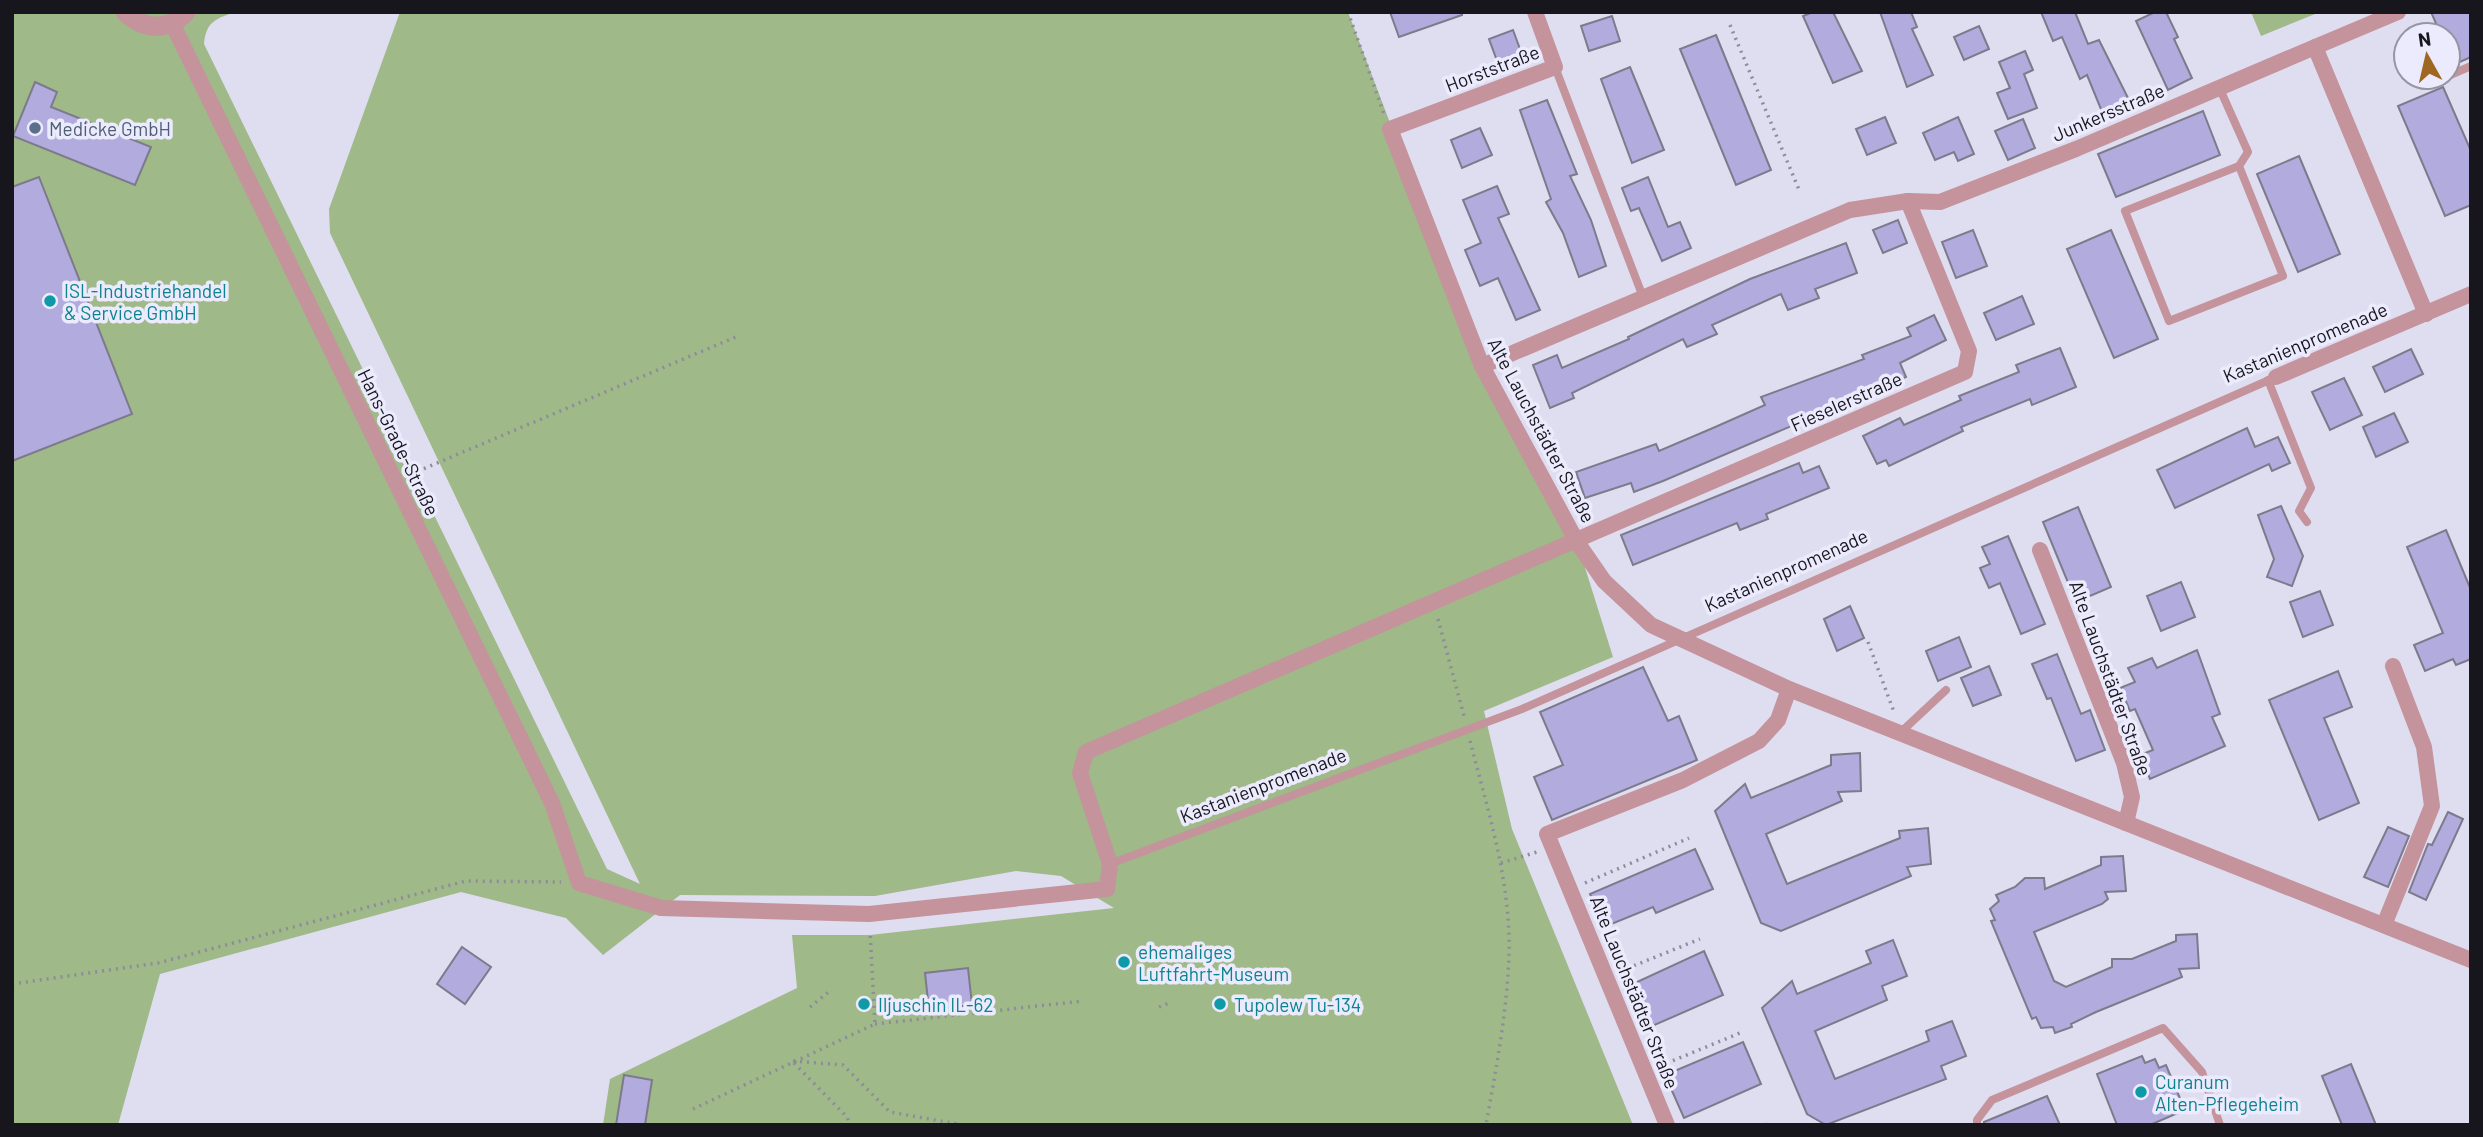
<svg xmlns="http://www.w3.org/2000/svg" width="2483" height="1137" font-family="Barlow,sans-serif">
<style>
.green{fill:#9fb989}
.building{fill:#b2abde;stroke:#7c7a8b;stroke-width:2}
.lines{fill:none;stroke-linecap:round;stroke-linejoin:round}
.path{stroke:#8d8c9a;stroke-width:3.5;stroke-dasharray:2 5;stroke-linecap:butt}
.service{stroke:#c4939c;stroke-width:8}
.minor{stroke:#c4939c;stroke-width:16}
.tertiary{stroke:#c4939c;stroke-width:19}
.service-dot{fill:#5c6f8a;stroke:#eceafd;stroke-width:2.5}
.culture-dot{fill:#0f9aa8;stroke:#eceafd;stroke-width:2.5}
.labels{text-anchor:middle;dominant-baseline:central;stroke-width:7;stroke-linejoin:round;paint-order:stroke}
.street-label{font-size:19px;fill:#16161c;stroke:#eceafd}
.service-label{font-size:19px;fill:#4e5e75;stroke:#eceafd;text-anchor:start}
.culture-label{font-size:19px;fill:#0d838f;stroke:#eceafd;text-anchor:start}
</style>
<rect width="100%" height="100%" fill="#dfddf0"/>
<g class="green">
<path d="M12,12H235C215,19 206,22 204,44L607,869L640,884L330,233L329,209L400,12H1348L1482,366L1577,542L1613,657L1484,711L1512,829L1633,1125H603L610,1079L797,988L792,935H870L1114,908L1061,876L1016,871L875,896L680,895L603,955L566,918L461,892L160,974L118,1125H12Z"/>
<path d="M2251,12H2320L2261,36Z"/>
</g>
<g class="building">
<path d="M1390,12H1462V15L1399,37Z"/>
<path d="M1813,12H1833L1862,71L1833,83L1803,16Z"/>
<path d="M1880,12H1911L1917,27L1912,29L1933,75L1907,87Z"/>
<path d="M2041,12H2075L2088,44L2099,40L2133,108L2105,119L2087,75L2080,79L2062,37L2053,41Z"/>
<path d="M2155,12H2166L2178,37L2174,39L2192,78L2168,90L2136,21Z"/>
<path d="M2431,12H2471V57L2453,65L2448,52V35H2441Z"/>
<path d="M1612,16L1620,41L1589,51L1581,26Z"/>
<path d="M1979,26L1989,49L1964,60L1954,37Z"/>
<path d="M1513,30L1524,60L1500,69L1489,39Z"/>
<path d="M1716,35L1771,170L1736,185L1680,49Z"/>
<path d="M2025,51L2033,70L2024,74L2037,108L2008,119L1997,93L2010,88L1999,62Z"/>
<path d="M1630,67L1664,150L1632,163L1601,79Z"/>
<path d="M35,82L57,92L51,107L151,147L135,185L13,136Z"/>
<path d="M2443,87L2471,151V205L2445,216L2398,106Z"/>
<path d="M1547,100L1577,174L1570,176L1591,220L1606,266L1579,277L1563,233L1546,202L1551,199L1520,110Z"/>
<path d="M2203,111L2220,155L2116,197L2098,154Z"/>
<path d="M1885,117L1896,143L1867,155L1856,129Z"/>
<path d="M1958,117L1974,154L1958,161L1954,152L1935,160L1923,133Z"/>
<path d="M2023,119L2035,148L2008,160L1995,131Z"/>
<path d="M1480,128L1492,155L1462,168L1451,140Z"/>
<path d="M2299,156L2340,254L2298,272L2257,174Z"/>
<path d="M39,177L132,414L12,461V187Z"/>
<path d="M1648,177L1668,227L1680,222L1691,248L1662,261L1639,208L1631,211L1622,188Z"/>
<path d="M1497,186L1509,214L1498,218L1540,310L1516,320L1498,278L1480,286L1465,250L1481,243L1463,200Z"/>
<path d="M1898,220L1907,243L1883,253L1873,230Z"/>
<path d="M1973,230L1987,266L1956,278L1942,242Z"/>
<path d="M2111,230L2158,339L2114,358L2067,249Z"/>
<path d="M1846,243L1857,273L1815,289L1819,298L1788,310L1781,294L1712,325L1717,334L1687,347L1683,339L1572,393L1574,398L1550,408L1533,365L1557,355L1562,368L1629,339L1628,337L1750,279Z"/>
<path d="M2022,296L2034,324L1996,340L1984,313Z"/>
<path d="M1934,315L1946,340L1900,363L1906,377L1663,481L1634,492L1631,483L1585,498L1576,472L1656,444L1659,451L1713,428L1765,405L1761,397L1864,359L1862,355L1911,336L1907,328Z"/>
<path d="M2060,348L2076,387L2032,405L2030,399L1961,427L1963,431L1889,466L1886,460L1877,464L1863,436L1900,418L1904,425L1961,400L1959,396L2019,372L2016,365Z"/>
<path d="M2411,349L2423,374L2385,392L2373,367Z"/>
<path d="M2344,378L2362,415L2330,430L2312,392Z"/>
<path d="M2394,413L2408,442L2376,457L2363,427Z"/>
<path d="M2247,428L2255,447L2278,437L2290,463L2272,471L2269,464L2175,508L2157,470Z"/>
<path d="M1799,463L1803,473L1819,466L1829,488L1766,514L1768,519L1740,530L1737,523L1633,565L1621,535Z"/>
<path d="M2281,506L2303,556L2292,586L2267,577L2274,559L2258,515Z"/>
<path d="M2078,507L2111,587L2076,602L2043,522Z"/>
<path d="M2446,530L2471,590V659L2456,665L2453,659L2425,671L2414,645L2443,633L2407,547Z"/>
<path d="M2008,536L2045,624L2021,634L2000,583L1989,588L1980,568L1990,564L1982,547Z"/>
<path d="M2181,582L2195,617L2161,631L2147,596Z"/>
<path d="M2320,591L2333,625L2303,637L2290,602Z"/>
<path d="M1850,606L1864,638L1837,651L1824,619Z"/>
<path d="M1959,637L1971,667L1938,681L1926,651Z"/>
<path d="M2197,650L2220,714L2212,717L2225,746L2150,779L2140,755L2153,750L2135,709L2130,711L2120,688L2135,682L2128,668L2152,658L2157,668Z"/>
<path d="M2057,654L2081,714L2090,710L2105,750L2076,761L2051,698L2047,699L2032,664Z"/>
<path d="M1989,666L2001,695L1973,706L1961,678Z"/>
<path d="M1643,667L1668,721L1679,716L1697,760L1552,820L1534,777L1563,765L1540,712Z"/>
<path d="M2338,671L2352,707L2324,718L2359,803L2319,820L2269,700Z"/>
<path d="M1860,753L1861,791L1838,792L1842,801L1766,834L1787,884L1900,838L1899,831L1928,828L1931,864L1907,867L1911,876L1781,931L1761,923L1715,811L1745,784L1751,798L1831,765V755Z"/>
<path d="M2448,812L2463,819L2426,900L2409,892L2428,844L2432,845Z"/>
<path d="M2388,827L2409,836L2388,887L2364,877Z"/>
<path d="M1695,849L1713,889L1656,913L1653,907L1604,927L1590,894Z"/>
<path d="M2123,856L2126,891L2105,892L2108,899L2102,904L2034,932L2054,981L2066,987L2112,967V959H2132L2176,941V935L2197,934L2199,968L2179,969L2182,977L2096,1012L2071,1024L2072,1027L2055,1033L2053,1027L2041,1028L2036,1017L2032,1019L1991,921L1995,920L1990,909L1999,901L1996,895L2015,887L2025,878H2044L2045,889L2101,865V857Z"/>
<path d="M1893,940L1907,976L1882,986L1887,1000L1815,1031L1835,1079L1929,1041L1926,1031L1952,1021L1966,1056L1941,1066L1946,1079L1826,1125L1807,1114L1762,1008L1792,981L1797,994L1871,963L1866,951Z"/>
<path d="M462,947L491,967L465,1004L437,984Z"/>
<path d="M1704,951L1723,995L1643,1030L1624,988Z"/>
<path d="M968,968L972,1005L929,1010L925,973Z"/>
<path d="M1743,1042L1761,1084L1684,1118L1665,1075Z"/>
<path d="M2142,1056L2145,1063L2155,1059L2159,1068L2166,1065L2185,1110L2150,1125H2117L2097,1074Z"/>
<path d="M2351,1064L2376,1125H2342L2322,1076Z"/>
<path d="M624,1075L652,1080L645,1125H616Z"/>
<path d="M2047,1096L2060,1125H1984V1122Z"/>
</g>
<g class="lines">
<g class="path">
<path d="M1348,12L1384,114"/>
<path d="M1730,25L1800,192"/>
<path d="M411,474L738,336"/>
<path d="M1438,619L1464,716"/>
<path d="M1868,642L1894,712"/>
<path d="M1470,741C1488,811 1511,882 1509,955C1507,1013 1496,1069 1486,1125"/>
<path d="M1501,863L1537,852"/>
<path d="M1585,883L1689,838"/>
<path d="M1621,971L1700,939"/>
<path d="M12,984L158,963L466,881L561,882"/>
<path d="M810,1007L831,990"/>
<path d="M1159,1007L1169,1003"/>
<path d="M875,1024L1083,1001"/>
<path d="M793,1061L843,1065L890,1112L963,1125"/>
<path d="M794,1063L847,1117L850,1125"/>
<path d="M1660,1066L1740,1033"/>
<path d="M693,1109L875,1024L870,931"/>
<path d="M1766,1125L1771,1122"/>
</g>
<g class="service">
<path d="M1555,67L1643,297"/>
<path d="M2448,76L2471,66"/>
<path d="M2219,87L2248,152L2239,166L2283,276L2169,321L2125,211L2239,166"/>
<path d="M2268,380L2311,488L2299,511L2307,522"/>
<path d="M1901,732L1946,690"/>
<path d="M1110,864L1522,709L2276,377"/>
<path d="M1977,1125V1120L1992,1100L2163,1028L2202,1072L2220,1125"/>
</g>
<g class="minor">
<path d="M1535,12L1555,67L1390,129L1482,366L1577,542L1604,581L1651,625L1789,689L2471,960"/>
<path d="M172,23L552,803L579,883L661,908L869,914L1107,889L1110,864L1080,773L1086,752L1965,372L1969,351L1908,201"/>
<path d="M2315,47L2398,12"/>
<path d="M1482,366L1850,210L1908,201L1940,202L2076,149L2315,47L2426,314"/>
<path d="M2276,377L2471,294"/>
<path d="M2040,550L2124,763L2132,797L2126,823"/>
<path d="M2384,925L2432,806L2424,747L2393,666"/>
<path d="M1667,1125L1547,834L1683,780L1759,741L1778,720L1789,689"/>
</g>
<path class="tertiary" d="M125,12C144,30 168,32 186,12"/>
</g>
<circle class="service-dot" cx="35" cy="128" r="7"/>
<g class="culture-dot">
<circle cx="50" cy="301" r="7"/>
<circle cx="1124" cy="962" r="7"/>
<circle cx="864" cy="1004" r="7"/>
<circle cx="1220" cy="1004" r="7"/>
<circle cx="2141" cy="1092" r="7"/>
</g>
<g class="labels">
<g class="street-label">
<text transform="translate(1492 68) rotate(-21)">Horststraße</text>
<text transform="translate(2108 112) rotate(-23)">Junkersstraße</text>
<text transform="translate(2305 342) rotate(-23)">Kastanienpromenade</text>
<text transform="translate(1846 401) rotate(-24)">Fieselerstraße</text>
<text transform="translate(1542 430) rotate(62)">Alte Lauchstädter Straße</text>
<text transform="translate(399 442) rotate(64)">Hans-Grade-Straße</text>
<text transform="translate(1786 570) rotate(-24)">Kastanienpromenade</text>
<text transform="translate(2111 678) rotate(70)">Alte Lauchstädter Straße</text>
<text transform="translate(1263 785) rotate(-21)">Kastanienpromenade</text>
<text transform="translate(1635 992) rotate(68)">Alte Lauchstädter Straße</text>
</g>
<g class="service-label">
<text x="49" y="128">Medicke GmbH</text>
</g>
<g class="culture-label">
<text x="64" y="290">ISL-Industriehandel<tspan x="64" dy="22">&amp; Service GmbH</tspan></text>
<text x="1138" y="951">ehemaliges<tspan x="1138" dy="22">Luftfahrt-Museum</tspan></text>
<text x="878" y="1004">Iljuschin IL-62</text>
<text x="1234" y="1004">Tupolew Tu-134</text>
<text x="2155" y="1081">Curanum<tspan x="2155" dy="22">Alten-Pflegeheim</tspan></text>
</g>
</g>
<rect width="2483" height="1137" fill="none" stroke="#16161c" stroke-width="28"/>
<g transform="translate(2427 56) rotate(352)"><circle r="33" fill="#eceafd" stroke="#9695a3" stroke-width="2"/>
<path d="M0-5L12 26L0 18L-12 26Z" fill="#9e6822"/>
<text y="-10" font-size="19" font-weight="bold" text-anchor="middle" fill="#16161c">N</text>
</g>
</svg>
